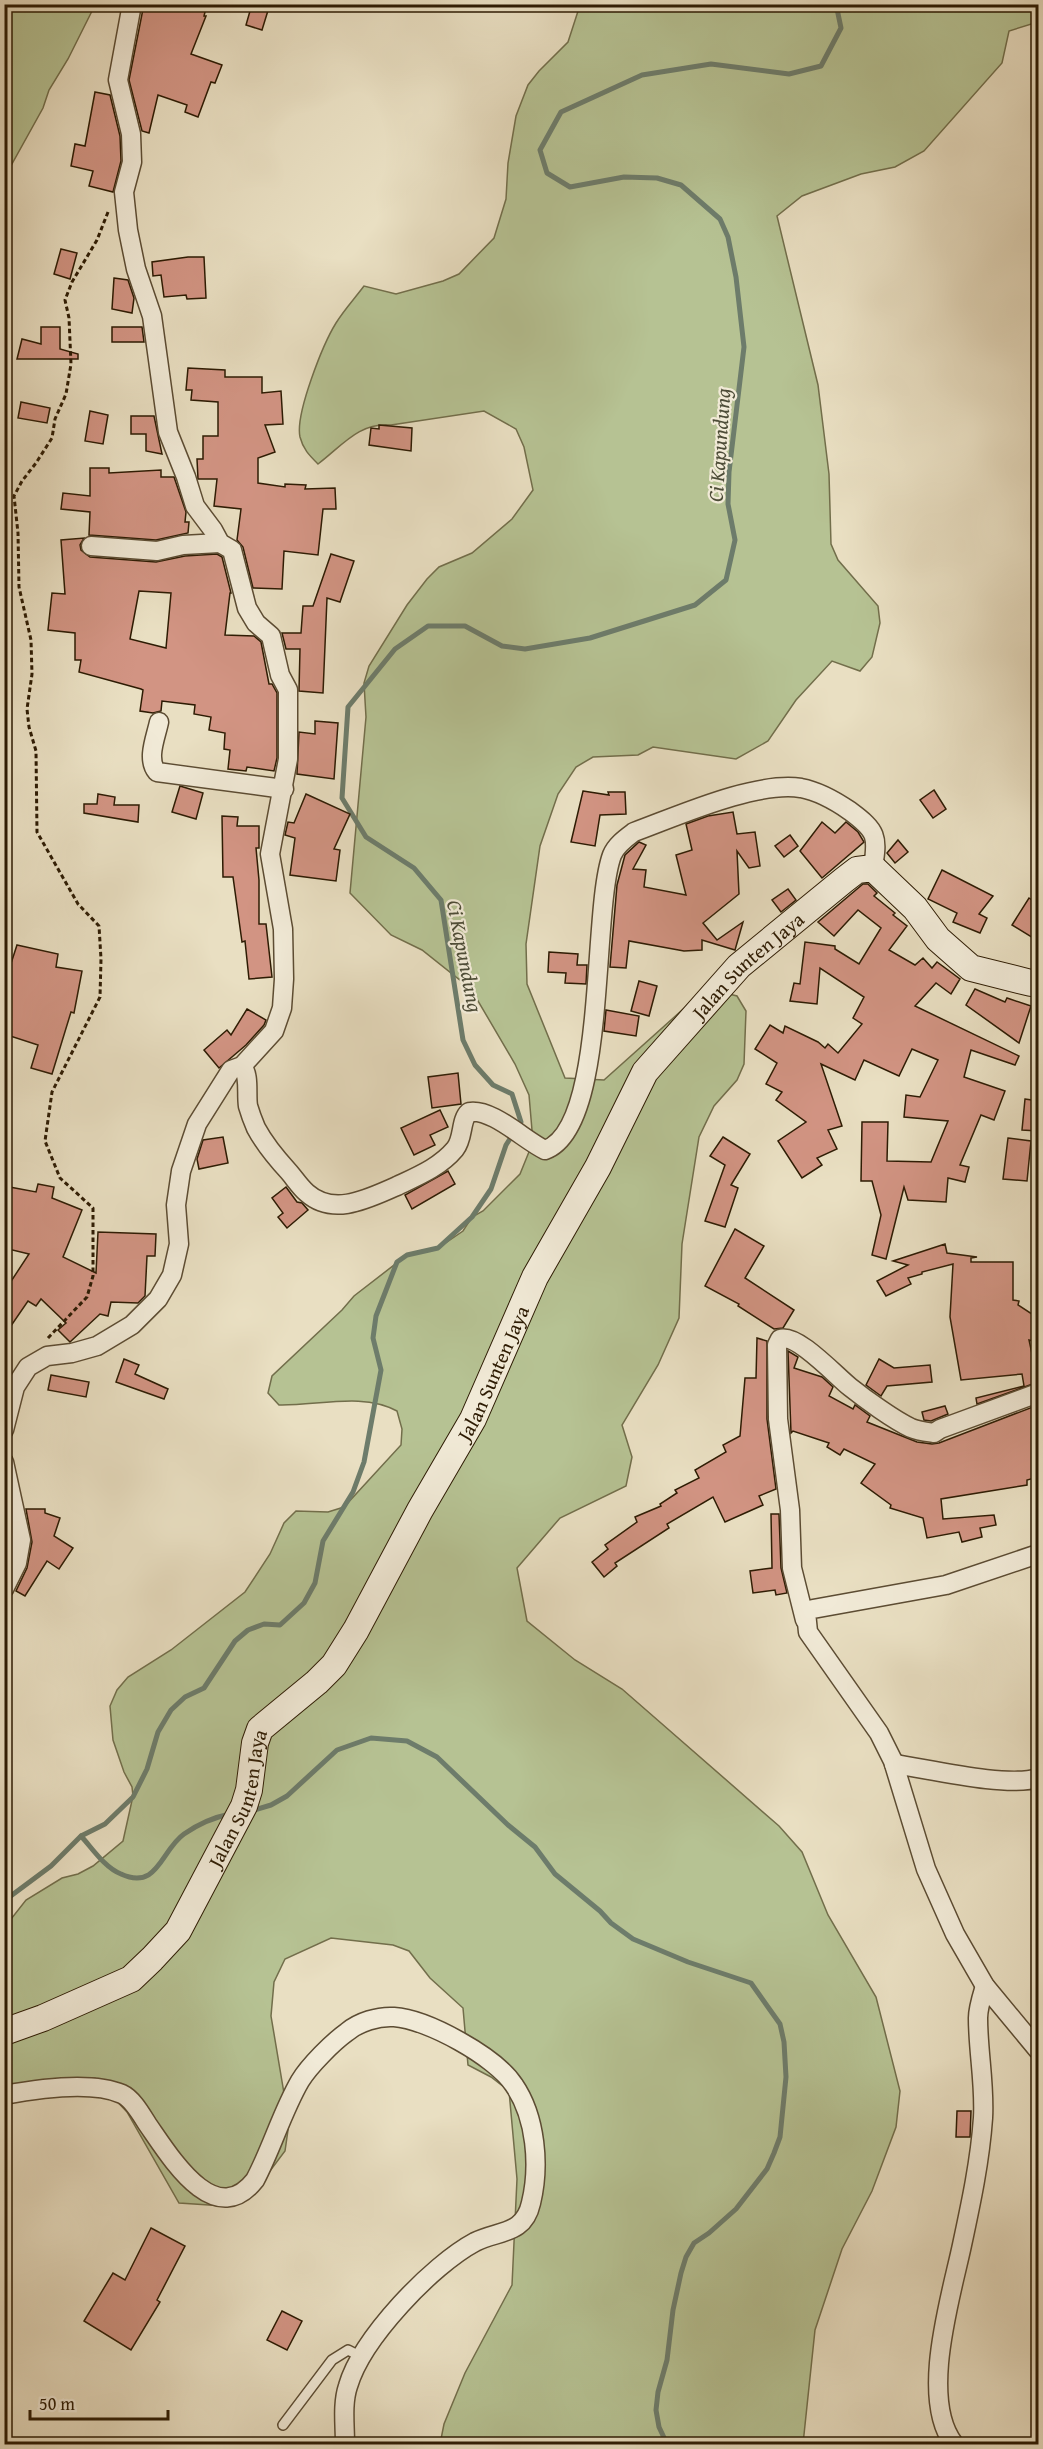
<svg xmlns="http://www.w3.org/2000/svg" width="1043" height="2449" font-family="'Gentium Book Plus',serif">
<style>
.green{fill:#b6c293;stroke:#726e4b;stroke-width:1.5}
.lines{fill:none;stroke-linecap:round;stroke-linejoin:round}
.stream{stroke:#6d7c6b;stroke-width:5}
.building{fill:#d29483;stroke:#2d1b03;stroke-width:1.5;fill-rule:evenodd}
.lane-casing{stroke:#5c4c33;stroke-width:12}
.street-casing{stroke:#5c4c33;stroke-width:21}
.secondary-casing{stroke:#2d1b03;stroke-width:28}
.path{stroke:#2d1b03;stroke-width:3;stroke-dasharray:4.5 3;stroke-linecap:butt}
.lane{stroke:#f1ead7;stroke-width:9}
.street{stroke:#f1ead7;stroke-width:18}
.secondary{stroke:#f1ead7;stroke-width:26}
.labels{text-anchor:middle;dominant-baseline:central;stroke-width:4.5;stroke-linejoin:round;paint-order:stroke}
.street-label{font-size:20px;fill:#2d1b03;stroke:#f1ead7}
.water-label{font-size:21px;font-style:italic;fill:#4d4c37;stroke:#f1ead7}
</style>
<rect width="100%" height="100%" fill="#e9dfc2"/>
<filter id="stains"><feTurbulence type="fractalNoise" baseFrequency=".00333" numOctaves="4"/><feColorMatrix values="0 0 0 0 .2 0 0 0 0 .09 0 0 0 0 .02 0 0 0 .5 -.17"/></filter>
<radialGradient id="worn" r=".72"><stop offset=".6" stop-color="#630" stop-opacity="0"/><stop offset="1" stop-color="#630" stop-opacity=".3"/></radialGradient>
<g class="green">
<path d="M5,4L95,5L68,59L49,90L43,108L7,173L5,201Z"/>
<path d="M580,5H1038V22L1009,31L1002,63L924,151L895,167L861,174L802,196L777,216L818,385L829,474L831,544L838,560L878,606L880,623L872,657L860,671L832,661L796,700L768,741L736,759L653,747L638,755L593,757L576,767L558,794L540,846L526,944L527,984L565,1078L604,1080L690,1003L721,992L737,996L746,1011L744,1064L737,1080L714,1106L699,1137L682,1244L679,1318L658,1365L622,1425L632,1457L626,1486L560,1518L517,1568L527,1621L575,1660L622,1689L779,1826L802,1852L828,1915L876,1997L900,2091L896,2127L872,2191L842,2249L815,2330L803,2444H440L444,2424L465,2373L512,2285L517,2179L509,2091L491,2077L468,2065L463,2008L430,1978L409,1951L393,1945L331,1938L285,1959L274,1982L271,2016L289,2123L285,2151L255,2191L224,2206L179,2203L127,2112L95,2078L5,2089L4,1928L26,1900L62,1878L78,1874L93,1866L123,1841L133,1796L132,1787L124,1772L113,1740L110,1706L117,1690L128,1677L171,1650L245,1592L270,1554L284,1523L296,1511L328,1512L344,1507L401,1445L402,1429L397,1411C363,1392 317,1406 279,1405L268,1393L272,1376L342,1310L354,1296L407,1255L438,1248L463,1231L472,1217L483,1211L520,1174L533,1142L529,1095L515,1064L471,989L422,950L391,935L350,893L366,717L364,683L369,666L407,605L427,579L439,567L472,553L512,519L533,490L524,447L516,429L484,411L391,425C359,422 342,446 318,464C309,455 303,449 300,437C295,414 323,344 336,323C344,310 355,298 364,286L396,294L443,281L459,274L494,238L506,199L508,163L516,116L528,85L539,71L568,42Z"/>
</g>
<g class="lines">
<g class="stream">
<path d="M251,1811L271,1805L287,1796L337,1750L371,1738L407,1741L437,1757L508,1825L535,1847L555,1874L600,1911L611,1923L633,1939L688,1962L751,1983L780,2024L784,2042L786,2077L780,2137L774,2153L767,2169L736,2209L709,2233L694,2243L686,2257L681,2273L673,2310L667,2360L658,2392L656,2410L659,2427L667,2444"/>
<path d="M81,1836C92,1848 105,1868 121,1874C158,1891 161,1850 184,1834C197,1825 215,1817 230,1814"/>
<path d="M4,1901L51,1866L81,1836L105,1824L133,1797L147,1769L158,1732L171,1710L185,1697L204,1688L235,1641L248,1630L264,1624L280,1625L304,1603L315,1583L323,1541L353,1492L364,1462L381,1370L373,1338L376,1316L397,1262L407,1255L438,1248L472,1217L491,1189L506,1145L521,1122L512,1094L493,1085L475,1065L463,1040L441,900L414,868L366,837L342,798L348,707L395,649L428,626H465L502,646L525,649L590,638L695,605L726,580L735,540L728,504L729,472L744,347L736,277L728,237L720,219L681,185L657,178L624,177L570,187L547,173L540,150L561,112L642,75L711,64L789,74L821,66L841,28L836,4"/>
</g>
</g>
<g class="building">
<path d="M150,4H207L204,16H206L191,54L222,65L215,83L211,82L198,117L185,112L187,105L158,95L149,133L142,131L129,80L143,9L150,11Z"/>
<path d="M252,4H270L262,30L246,25Z"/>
<path d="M95,92L110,95L120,136L121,161L113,192L89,186L93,171L71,166L75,144L85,146Z"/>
<path d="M61,249L77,253L70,279L54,274Z"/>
<path d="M188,257H204L206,298L187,299L186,295L164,297L161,275L153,276L152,262Z"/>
<path d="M114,278L128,280L134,298L132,313L112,309Z"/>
<path d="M41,327H60V349L78,354V359H17L22,339L41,344Z"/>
<path d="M112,327H142L144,342H112Z"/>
<path d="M188,368L225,370V377H262V393L281,391L283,424L265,425L275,452L258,458V483L285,487V484L306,485L305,489L335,488L336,509H323L318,555L284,551L282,589L253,588L243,547L237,540L241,509L214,506L217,479H198L197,459H203V436H218V402L191,400L192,390H186Z"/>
<path d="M21,402L50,408L47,423L18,418Z"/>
<path d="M90,411L108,415L103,444L85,441Z"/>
<path d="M131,416H154L162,454L146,451V434H131Z"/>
<path d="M379,425L412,428L411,451L369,445L371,428L379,429Z"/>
<path d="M90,468H109V473L161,470V477H174L186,512L185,522H189L188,533L156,540L89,535L90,512L61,509L63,493L90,496Z"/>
<path d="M84,538L80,545L81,550L90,557L156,562L185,556L217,554L222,557L231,593H230L225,635L254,636L261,642L269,684H272L277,693V758L274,771L247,767L246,771L228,769L230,750L224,749L225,733L209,730L211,717L194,714L195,705L162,701L161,711L153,713L140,711L143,690L141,689L79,672L81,660H75V633L48,630L52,593L65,594L61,540ZM139,591L171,593L166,648L130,639Z"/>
<path d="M331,554L354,561L340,602L327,598L323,693L299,691L300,649H286L282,633H301L303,606H313Z"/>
<path d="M315,721L338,723L334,779L297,774L299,732L315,734Z"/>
<path d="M180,786L203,793L196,819L172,812Z"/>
<path d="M934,790L946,809L933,818L920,800Z"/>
<path d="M583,791L609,795L608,792H625L626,814L600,815L595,846L571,842Z"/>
<path d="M98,794L115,797L114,805H139L138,822L84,813V804H97Z"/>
<path d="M306,794L350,814L334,849L340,850L336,881L290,875L295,838L285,835L288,822L294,823Z"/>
<path d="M733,812L737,834L755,832L760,866L749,868L737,851L739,894L703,923L717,940L743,922L735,950L702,940V950L684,951L629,941L626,968L610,967L617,885L625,855L639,842L646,845L633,869L646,870L644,887L686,895L676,855L692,850L686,824L708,816Z"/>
<path d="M222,816L238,817L237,826H259V848H256L259,880V924H266L272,977L249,979L245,941L242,942L233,877H223Z"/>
<path d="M822,822L835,833L846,822L858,832L864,842L822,878L800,851Z"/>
<path d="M790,835L798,846L784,857L775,846Z"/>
<path d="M898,840L908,852L895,863L887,853Z"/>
<path d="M942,870L993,896L979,914L987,918L980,933L953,922L957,913L928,899Z"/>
<path d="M863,884H868L877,893L874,896L895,913L893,915L907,926L889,950L915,965L923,958L932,968L937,962L960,979L951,994L936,983L915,1006L1019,1056L1015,1065L971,1050L964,1077L1005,1091L994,1120L981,1115L960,1165L969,1167L965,1182L948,1178L946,1202L908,1200L904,1187L886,1259L872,1255L881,1215L872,1181H861L862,1122H888L887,1161L931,1162L948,1121L904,1117L906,1095L920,1097L938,1060L912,1049L899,1076L864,1060L855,1080L821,1064L842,1126L828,1130L837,1149L817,1158L822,1165L802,1178L778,1141L806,1122L776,1100L782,1092L766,1084L777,1063L755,1049L770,1025L783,1033L785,1026L818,1042L825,1048L828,1044L838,1053L862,1024L853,1018L864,997L820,968L817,1004L790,1001L794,983L800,984L805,942L835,946V949L859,964L881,928L858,910L834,936L818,922Z"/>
<path d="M788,889L796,900L781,912L772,900Z"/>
<path d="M1029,898L1038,904V941L1012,925Z"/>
<path d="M17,945L58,954L56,967L82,971L74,1013L71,1012L52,1074L31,1068L38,1045L4,1034V985Z"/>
<path d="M549,952L578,954L577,965H587L586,984L565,983L566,973L548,972Z"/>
<path d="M639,981L657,986L649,1016L631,1011Z"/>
<path d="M975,989L1005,1002L1007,998L1031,1006L1019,1043L966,1005Z"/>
<path d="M247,1009L266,1020L264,1025L246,1045L219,1068L204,1050L227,1030L231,1035Z"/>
<path d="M606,1010L639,1016L636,1036L604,1031Z"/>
<path d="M458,1073L461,1104L432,1108L428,1077Z"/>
<path d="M1025,1099L1038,1101V1131L1022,1130Z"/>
<path d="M440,1110L448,1127L430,1135L435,1145L414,1155L401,1128Z"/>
<path d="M223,1137L228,1163L199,1169L197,1159L203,1140Z"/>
<path d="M723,1137L750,1154L731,1185L738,1188L725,1227L705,1221L725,1165L710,1156Z"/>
<path d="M1008,1138L1031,1141L1027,1181L1003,1179Z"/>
<path d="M448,1171L455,1184L412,1209L405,1195Z"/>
<path d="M38,1184L54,1187L52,1198L82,1210L63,1257L96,1273L98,1232L156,1234L155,1256H147L145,1296L138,1303L111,1302L108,1316L100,1314L70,1342L58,1330L66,1323L41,1299L36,1306L28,1301L4,1336V1292L29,1254L4,1248V1186L36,1192Z"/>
<path d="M286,1187L297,1202L302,1203L308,1210L287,1228L278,1217L283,1213L272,1198Z"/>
<path d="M735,1229L764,1246L745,1278L794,1310L783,1328L774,1329L738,1306L739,1304L705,1286Z"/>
<path d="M945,1244L947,1253L977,1257L971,1258V1262H1013V1300L1019,1301L1018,1305L1038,1318V1342L1029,1340L1038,1382L977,1404L976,1398L1024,1386L1022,1374L961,1380L950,1317L953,1264L922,1272V1274L908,1278L911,1284L886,1296L877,1281L908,1265L893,1261Z"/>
<path d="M757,1338L767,1341V1419L776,1489L759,1496L763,1505L725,1522L713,1497L667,1524L669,1528L615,1563L617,1566L604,1577L592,1562L608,1549L605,1545L637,1522L635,1517L661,1506L660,1504L677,1493L675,1490L699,1478L695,1470L726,1452L723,1445L740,1436L745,1378H756Z"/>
<path d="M788,1351L798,1357L794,1368L822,1377L833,1387L829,1396L853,1409L855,1405L870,1416L867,1422L917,1442L932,1444L939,1443L1038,1405V1477L1027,1480V1485L941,1499L943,1519L994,1515L996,1525L980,1528L982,1537L962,1542L959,1532L927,1538L923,1518L890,1508L891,1505L861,1483L875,1464L844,1449L840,1455L827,1447L829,1443L793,1431L791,1433Z"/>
<path d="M124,1359L139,1365L135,1374L168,1389L164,1399L116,1382Z"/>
<path d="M879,1359L894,1368L930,1365L932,1382L887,1386L881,1396L866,1385Z"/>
<path d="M51,1375L89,1382L86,1397L48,1390Z"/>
<path d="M945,1406L948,1414L931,1421L924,1420L922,1412Z"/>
<path d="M26,1509H45V1513L60,1518L54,1536L73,1548L59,1569L47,1561L25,1596L16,1591L27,1568L32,1542Z"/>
<path d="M771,1514H779L781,1568L787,1593L776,1595L775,1590L753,1593L750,1571L772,1568Z"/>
<path d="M957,2111H971L970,2137H956Z"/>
<path d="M151,2228L185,2246L157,2300L160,2302L131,2350L84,2321L113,2273L125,2280Z"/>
<path d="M282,2311L302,2321L287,2350L267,2340Z"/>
</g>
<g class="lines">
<g class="lane-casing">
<path id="lane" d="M283,2425L332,2360L348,2350L362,2357"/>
</g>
<g class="street-casing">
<g id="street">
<path d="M91,546L157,551L183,545L220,543"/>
<path d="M159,722C156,737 146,759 157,772L284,789"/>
<path d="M242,1066C250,1075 246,1094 248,1106C250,1113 253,1121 256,1128C264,1143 277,1159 289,1172C295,1179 300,1187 307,1193C334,1217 369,1198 397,1186C418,1176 440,1167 455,1149C464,1138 460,1120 469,1112C492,1108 524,1140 545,1150C608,1128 591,912 612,855C616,845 626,838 634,832C678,816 755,781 801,788C817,791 837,802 850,811C877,831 878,836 873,868"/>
<path d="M4,1430L15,1387L28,1367L47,1356L72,1353L97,1346L132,1325L158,1299L172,1275L179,1244L176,1205L181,1171L197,1124L231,1070L242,1066L274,1031L282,1008L284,979L283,929L270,854L288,759V690L280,675L271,636L256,623L247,608L232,550L220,543L213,530L195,506L186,477L168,432L152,316L136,269L128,230L124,192L132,162L131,134L118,80L132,4"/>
<path d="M4,1462L21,1540L17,1563L4,1589"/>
<path d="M1038,1554L946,1585L813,1609L806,1612L808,1632L879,1733L893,1761L926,1869L955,1934L985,1986L1038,2050"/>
<path d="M805,1620L792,1568L790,1510L778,1419L777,1345L780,1339C797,1333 836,1376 850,1387C865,1399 894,1420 911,1428C918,1431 927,1432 934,1433L940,1429L1038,1393"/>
<path d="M894,1764C929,1769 1007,1788 1038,1778"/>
<path d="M4,2095C36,2089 92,2081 122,2094C133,2099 142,2116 148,2125C171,2158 215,2231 255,2180C272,2148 282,2112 300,2081C309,2066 333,2042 347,2032C359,2022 378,2016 394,2017C427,2019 496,2057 514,2085C536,2117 540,2166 531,2203C524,2235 499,2230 475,2242C432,2265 362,2338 348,2386C342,2404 345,2425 345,2444"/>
<path d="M954,2444C919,2399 951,2297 962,2245C971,2203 980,2161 983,2118C985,2085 978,2051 978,2018C978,2008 982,1996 985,1986"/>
</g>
</g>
<g class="secondary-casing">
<g id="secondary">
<path id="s1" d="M4,2032L43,2018L131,1979L152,1959L178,1931L244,1806L249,1790L255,1743L260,1729L317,1682L334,1665L356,1630L420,1510L473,1419L535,1277L598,1167L645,1072L739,966L844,880L857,870L873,868L915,908L938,939L971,968L1031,983H1038"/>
</g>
</g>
<path class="path" d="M48,1338L87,1297L93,1276V1208L60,1178L45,1141L52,1092L100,997L101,959L99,926L78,904L37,832L36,751L29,727L27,709L32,674L31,640L19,587L18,533L14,496L22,481L36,463L52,438L55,419L66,394L71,364L69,318L65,300L72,282L97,240L108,212"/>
<use href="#lane" class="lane"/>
<use href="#street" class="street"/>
<use href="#secondary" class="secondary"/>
</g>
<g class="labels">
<g class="street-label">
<text stroke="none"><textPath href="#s1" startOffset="1342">Jalan Sunten Jaya</textPath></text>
<text stroke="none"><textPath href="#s1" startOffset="856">Jalan Sunten Jaya</textPath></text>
<text stroke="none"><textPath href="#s1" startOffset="352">Jalan Sunten Jaya</textPath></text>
</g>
<g class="water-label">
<text transform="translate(719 445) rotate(-86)">Ci Kapundung</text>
<text transform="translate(465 956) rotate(79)">Ci Kapundung</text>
</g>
</g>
<rect width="1043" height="2449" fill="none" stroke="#e9dfc2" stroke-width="24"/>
<rect x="6" y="6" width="1031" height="2437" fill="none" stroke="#2d1b03" stroke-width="3"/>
<rect x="12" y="12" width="1019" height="2425" fill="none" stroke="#2d1b03" stroke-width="1.5"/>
<path d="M30 2410v9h138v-9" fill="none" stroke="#2d1b03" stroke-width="3"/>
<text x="39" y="2410" font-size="18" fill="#2d1b03" stroke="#f1ead7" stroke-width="4.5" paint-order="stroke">50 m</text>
<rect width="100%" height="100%" filter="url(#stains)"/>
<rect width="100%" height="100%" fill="url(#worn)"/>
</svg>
